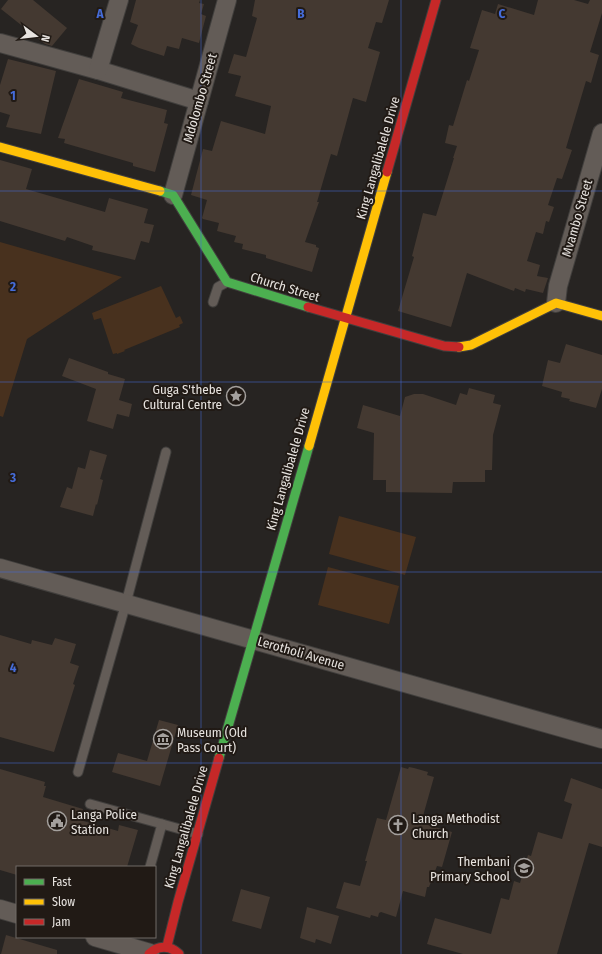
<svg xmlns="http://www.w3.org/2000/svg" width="602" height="954" font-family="'Fira Sans Condensed',sans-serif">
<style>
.green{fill:#48311e}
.building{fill:#443931}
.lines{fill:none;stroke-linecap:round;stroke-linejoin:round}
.lane-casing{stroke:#413f3d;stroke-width:11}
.street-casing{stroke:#413f3d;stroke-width:20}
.fast-casing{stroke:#413f3d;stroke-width:11}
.slow-casing{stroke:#413f3d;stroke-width:11}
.jam-casing{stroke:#413f3d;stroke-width:11}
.lane{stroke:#635c57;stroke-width:9}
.street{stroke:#635c57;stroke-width:18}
.fast{stroke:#4caf50;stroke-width:9}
.slow{stroke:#ffc107;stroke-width:9}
.jam{stroke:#c62828;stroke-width:9}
.grid{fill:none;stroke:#456cd9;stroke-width:1;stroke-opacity:0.55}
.labels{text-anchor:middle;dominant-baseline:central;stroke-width:4;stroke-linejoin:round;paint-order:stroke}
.street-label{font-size:13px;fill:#e7e3df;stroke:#211a15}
.poi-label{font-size:13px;fill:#e7e3df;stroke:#211a15;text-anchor:start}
.grid-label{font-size:13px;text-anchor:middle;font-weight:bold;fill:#456cd9;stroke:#211a15;stroke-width:4;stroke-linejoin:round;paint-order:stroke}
</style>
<rect width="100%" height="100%" fill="#272422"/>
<g class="green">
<path d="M0,242L122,277L27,339L3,417L0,416Z"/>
<path d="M161,286L176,318L180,316L183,323L179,325L180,327L124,350L125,351L117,354V353L113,354L101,318L94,320L92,313Z"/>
<path d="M339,516L416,537L405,575L329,554Z"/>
<path d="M328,567L399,586L389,624L318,605Z"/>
</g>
<g class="building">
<path d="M8,0H33L67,28L52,46L45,44L1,9Z"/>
<path d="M136,0H200L199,3L204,4L201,14L206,16L199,43L182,38L179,49L167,46L164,56L139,48L131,44L138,25L130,22Z"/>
<path d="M255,0H389L382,23L376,22L368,48L380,52L366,102L353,98L337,156L331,154L317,202H319L305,242L316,245V247L319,248L312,272L266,258V255L242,249L243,244L234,242L236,236L217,231L219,223L203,219L202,218L207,200L191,195L203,149L212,151L221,121L265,134L271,106L235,96L241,76L228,73L234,54L246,57L257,18L252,16Z"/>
<path d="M538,0H574L588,4L590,0H602V13L590,52L599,55L591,83L586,81L566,148L572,150L562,179L557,178L548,205L554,207L549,222L546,221L543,234L536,232L527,261L540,265L537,276L548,278L543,293L526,289L525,292L515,288L514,291L467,273L451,327L398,311L414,257L412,256L423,213L436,216L454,158H453L457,146L445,143L449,125L453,126L467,80L469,81L479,50L470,48L482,10L495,14L498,4L534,15Z"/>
<path d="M8,59L56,71L41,134L6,127L10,115L0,112V85Z"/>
<path d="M79,79L123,92L121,98L167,110L164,123L168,124L155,172L133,166V163L64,143L65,139L58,138Z"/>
<path d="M0,160L32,169L26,189L105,212L109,198L148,209L144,223L154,225L149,243L141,241L135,260L92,250L93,246L67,237L65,241L0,221Z"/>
<path d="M566,344L602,355V389L596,408L569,401L570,399L561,397L562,392L542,386L548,360L560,363Z"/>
<path d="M69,358L108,372V374L125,379L119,400L132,404L129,417L117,414L113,429L87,421L96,389L62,376Z"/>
<path d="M469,388L495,395L493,403L501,405L493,435L492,470H485V482H453L452,493L386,492V480H373L374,433L357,428L363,405L400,416L405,397L414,394H423L456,405L460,393L467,395Z"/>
<path d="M90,450L107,455L100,479L103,480L97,505L96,504L93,516L60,507L67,487L72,489L78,467L85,469Z"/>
<path d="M0,635L31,644L32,640L52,645L55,638L76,644L70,663L79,666L73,684L75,685L54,752L0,737Z"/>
<path d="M159,720L178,725L160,786L112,772L118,753L147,761Z"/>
<path d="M401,767L408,769L409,767L414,768L428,772L427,775L434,777L421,823L452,832L442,867L437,866L429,887H427L425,897L403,891L396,917L381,912L379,913L378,917L371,915L370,918L336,908L344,882L360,886L367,861H365L377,818L386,820Z"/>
<path d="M0,769L45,782L44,786H46L43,797L83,809L80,820L118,831L119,825L138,830L127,867H17V875L0,870Z"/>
<path d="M571,778L602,789V847L589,843L557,954H463L427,944L435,918L491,934L501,898L509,900L514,881L520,883L528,855L531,856L538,832L562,839L572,804L564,801Z"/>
<path d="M241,889L270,897L261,929L232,921Z"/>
<path d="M307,907L339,916L331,944L316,939L315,943L300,938Z"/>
<path d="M6,935L57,950V954H1Z"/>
</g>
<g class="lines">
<g class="lane-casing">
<g id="lane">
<path d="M213,302L218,287L227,282"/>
<path d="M78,772L126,603L166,452"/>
<path d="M90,804L198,834"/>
<path d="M150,867L162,824"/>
</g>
</g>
<g class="street-casing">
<g id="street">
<path d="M0,43L98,70L199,101"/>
<path d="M98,70L119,0"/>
<path d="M173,195L227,0"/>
<path d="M556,303L558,286L602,133"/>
<path d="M0,568L602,739"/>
<path d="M0,909L17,914"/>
<path d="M95,937L150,953"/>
</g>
</g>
<g class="fast-casing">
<g id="fast">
<path d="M160,191L173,195L227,282L308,307"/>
<path d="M219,758L309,446"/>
</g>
</g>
<g class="slow-casing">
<g id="slow">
<path d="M0,147L160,191"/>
<path d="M459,347L471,345L556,303L602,316"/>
<path d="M309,446L387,172"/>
</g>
</g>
<g class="jam-casing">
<g id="jam">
<path d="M387,172L436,0"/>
<path d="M308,307L444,346L459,347"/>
<path d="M167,946L178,902L219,758"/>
<path d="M149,954C158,945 170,945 179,954"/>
</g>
</g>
<use href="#lane" class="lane"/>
<use href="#street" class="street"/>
<use href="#fast" class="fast"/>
<use href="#slow" class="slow"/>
<use href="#jam" class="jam"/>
</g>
<path class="grid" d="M201,0V954M401,0V954M0,191H602M0,382H602M0,572H602M0,763H602"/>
<defs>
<g id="sight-ring" transform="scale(1)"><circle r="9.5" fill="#211a15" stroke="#a4a09d" stroke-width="1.5"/><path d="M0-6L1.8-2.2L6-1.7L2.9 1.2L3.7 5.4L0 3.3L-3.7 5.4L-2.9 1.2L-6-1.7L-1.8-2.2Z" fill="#a4a09d"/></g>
<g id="museum-ring" transform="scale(1)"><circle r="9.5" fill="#211a15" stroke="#a4a09d" stroke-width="1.5"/><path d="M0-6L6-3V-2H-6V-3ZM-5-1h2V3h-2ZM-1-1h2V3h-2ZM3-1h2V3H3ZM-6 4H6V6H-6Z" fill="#a4a09d"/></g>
<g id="civic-ring" transform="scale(1)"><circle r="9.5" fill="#211a15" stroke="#a4a09d" stroke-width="1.5"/><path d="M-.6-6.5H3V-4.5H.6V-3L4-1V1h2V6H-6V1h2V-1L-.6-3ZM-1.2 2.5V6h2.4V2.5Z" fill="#a4a09d"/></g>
<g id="church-ring" transform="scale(1)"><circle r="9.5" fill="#211a15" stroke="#a4a09d" stroke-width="1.5"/><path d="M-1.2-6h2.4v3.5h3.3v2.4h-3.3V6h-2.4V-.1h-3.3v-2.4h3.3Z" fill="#a4a09d"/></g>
<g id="school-ring" transform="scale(1)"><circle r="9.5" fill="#211a15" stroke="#a4a09d" stroke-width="1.5"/><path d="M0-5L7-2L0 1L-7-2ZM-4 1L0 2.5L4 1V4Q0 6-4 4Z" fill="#a4a09d"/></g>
</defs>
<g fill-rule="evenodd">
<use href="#sight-ring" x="236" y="396"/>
<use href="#museum-ring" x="163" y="739"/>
<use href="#civic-ring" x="57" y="821"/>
<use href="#church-ring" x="398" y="825"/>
<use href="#school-ring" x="524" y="868"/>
</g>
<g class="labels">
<g class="street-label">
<text transform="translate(200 98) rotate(-74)">Mdolombo Street</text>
<text transform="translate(378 158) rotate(-74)">King Langalibalele Drive</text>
<text transform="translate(577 218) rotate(-74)">Mvambo Street</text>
<text transform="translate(285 287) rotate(17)">Church Street</text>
<text transform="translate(288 469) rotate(-74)">King Langalibalele Drive</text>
<text transform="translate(301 653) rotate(16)">Lerotholi Avenue</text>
<text transform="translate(186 827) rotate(-74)">King Langalibalele Drive</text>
</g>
<g class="poi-label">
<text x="222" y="389" text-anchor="end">Guga S'thebe<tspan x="222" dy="15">Cultural Centre</tspan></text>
<text x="177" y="732">Museum (Old<tspan x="177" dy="15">Pass Court)</tspan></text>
<text x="71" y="814">Langa Police<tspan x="71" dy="15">Station</tspan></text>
<text x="412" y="818">Langa Methodist<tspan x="412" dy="15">Church</tspan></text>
<text x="510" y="861" text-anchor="end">Thembani<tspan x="510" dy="15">Primary School</tspan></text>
</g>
</g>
<g class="grid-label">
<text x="100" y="18">A</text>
<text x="301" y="18">B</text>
<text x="502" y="18">C</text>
<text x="13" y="100">1</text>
<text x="13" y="291">2</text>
<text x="13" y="482">3</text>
<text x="13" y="672">4</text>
</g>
<rect x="16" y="866" width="140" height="72" fill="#211a15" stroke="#706a66"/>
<rect x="24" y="879" width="20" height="6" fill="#4caf50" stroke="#706a66"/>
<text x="52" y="886" font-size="12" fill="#e7e3df">Fast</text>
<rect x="24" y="899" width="20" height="6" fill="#ffc107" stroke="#706a66"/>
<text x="52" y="906" font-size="12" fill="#e7e3df">Slow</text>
<rect x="24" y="919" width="20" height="6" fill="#c62828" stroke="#706a66"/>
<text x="52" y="926" font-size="12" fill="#e7e3df">Jam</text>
<g transform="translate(36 36) rotate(105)" stroke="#211a15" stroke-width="3" paint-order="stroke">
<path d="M0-3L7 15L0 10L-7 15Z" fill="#e7e3df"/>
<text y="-6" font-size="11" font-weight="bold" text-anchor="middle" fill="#e7e3df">N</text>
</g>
</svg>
